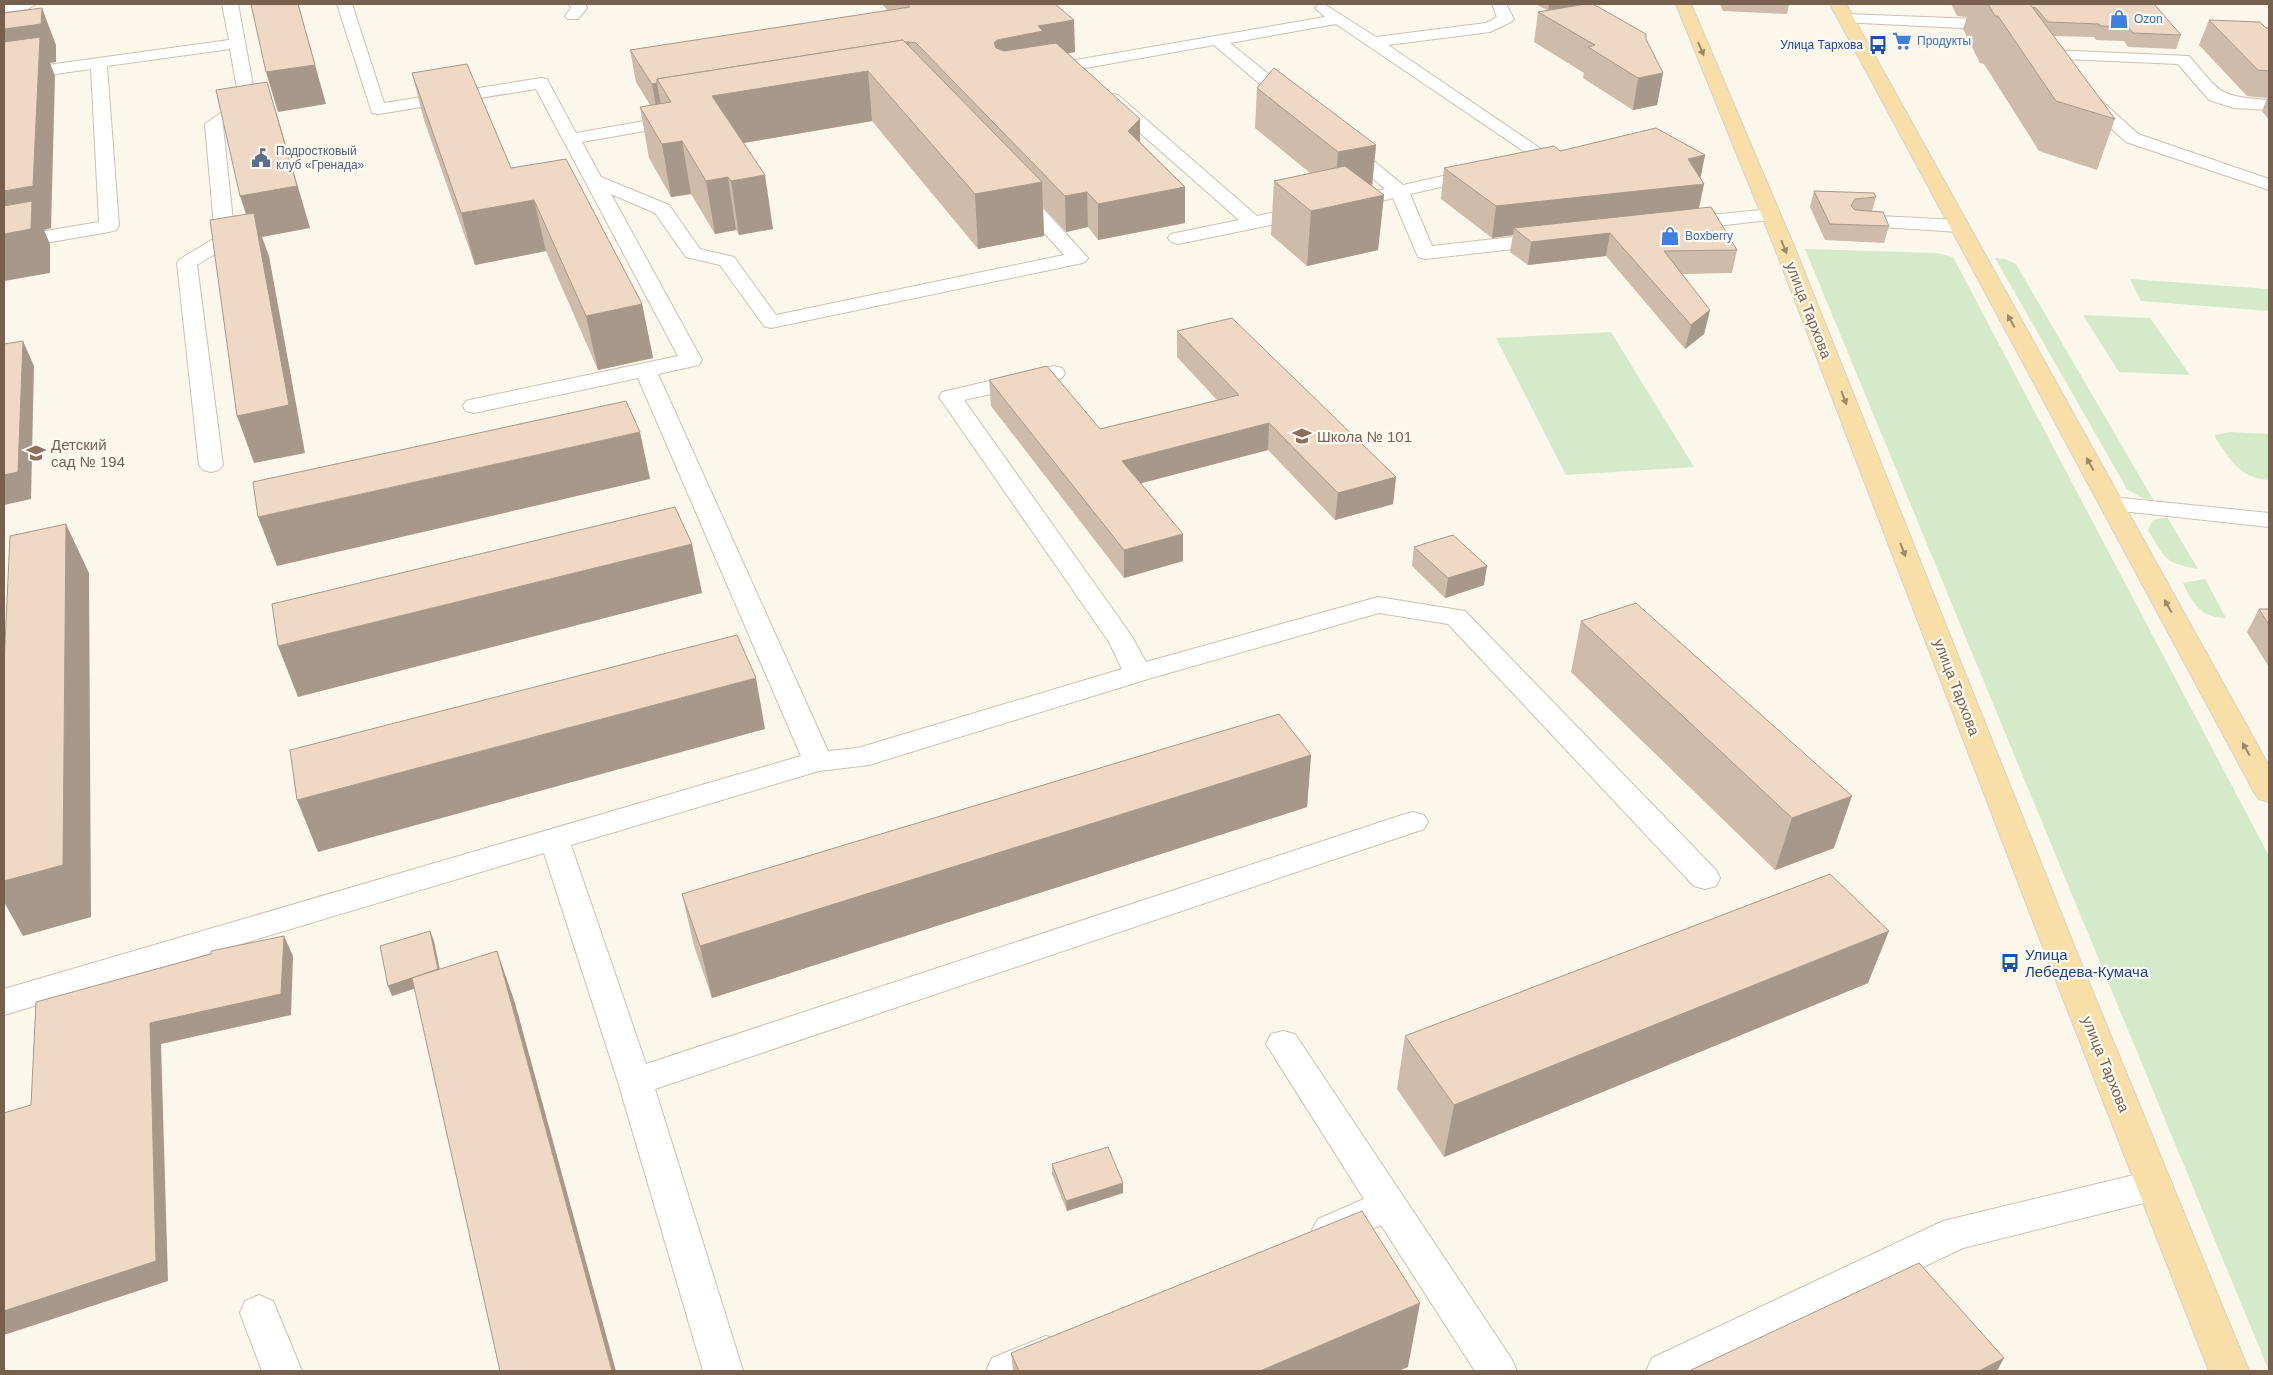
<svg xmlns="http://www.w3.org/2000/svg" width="2273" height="1375" font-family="Helvetica,sans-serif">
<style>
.green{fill:#d4eac9}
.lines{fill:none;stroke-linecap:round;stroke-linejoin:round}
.minor-casing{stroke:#cec0b0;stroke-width:2}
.major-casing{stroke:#d9d2cd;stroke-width:2}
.minor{fill:#fff;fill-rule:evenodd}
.major{fill:#f7dfa7;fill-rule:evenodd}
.wall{fill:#cebba9}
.shaded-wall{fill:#a89889}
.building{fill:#f0d9c4;stroke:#a89889}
.oneway{fill:#9d8669}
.labels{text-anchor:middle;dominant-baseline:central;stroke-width:4.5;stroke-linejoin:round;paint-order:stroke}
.far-shop-label{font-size:12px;fill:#366cbe;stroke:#fefaf2;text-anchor:start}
.far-transit-label{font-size:12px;fill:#164399;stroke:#fefaf2;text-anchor:end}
.far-service-label{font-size:12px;fill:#4e5e75;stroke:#fefaf2;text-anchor:start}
.street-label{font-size:15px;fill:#77604e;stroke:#fefaf2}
.education-label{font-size:15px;fill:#785e54;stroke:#fefaf2;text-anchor:start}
.transit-label{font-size:15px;fill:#164399;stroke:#fefaf2;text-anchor:start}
</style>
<rect width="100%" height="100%" fill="#fcf7eb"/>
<g class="green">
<path d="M1805,249L1937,253L1953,257L2269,856V1371Z"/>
<path d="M1995,258L2005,259L2016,264L2154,501L2140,497L2127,489Z"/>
<path d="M2130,279L2269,289V311L2141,301Z"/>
<path d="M2083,315L2150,318L2190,375L2119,372Z"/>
<path d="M1611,332L1694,467L1566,475L1496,338Z"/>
<path d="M2230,432L2269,434V480C2239,478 2232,461 2216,439L2215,435Z"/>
<path d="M2167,517L2198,569C2164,563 2165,558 2148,530L2153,520Z"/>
<path d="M2205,579L2226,618C2201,618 2192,603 2183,583Z"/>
</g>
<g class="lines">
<g class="minor-casing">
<g id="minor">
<path d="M4,4H36L28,9L4,12Z"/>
<path d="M222,4H238L256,102L223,126L235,240L232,244L197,265L223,465L219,470L211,472L203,470L199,465L177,263L180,259L215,238L205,124L239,100L230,49L107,66L119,226L116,230L109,232L4,250V238L99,222L91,69L4,81V71L229,40Z"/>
<path d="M337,4H352L384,103L541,78L547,79L549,83L576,133L679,115L685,116L688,120L685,124L582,142L601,177L669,205L700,249L734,257L776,315L1064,255L1009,193L1011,189H1025L1088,258L1085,262L1078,264L771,328L764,326L720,265L686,257L655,213L611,194L702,360L699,365L658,374L828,751L858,748L1122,669L1109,642L939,397L942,392L1054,366L1062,368L1065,373L1062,378L964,400L1131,635L1146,662L1378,597L1465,611L1716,870L1720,878L1716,886L1705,889L1694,886L1448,624L1379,613L1148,679L869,765L819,771L571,845L646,1064L1402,815L1413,812L1424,815L1428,822L1424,829L655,1089L743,1371H703L618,1082L544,853L4,1015V989L801,756L638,378L474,413L466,411L463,406L466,401L474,399L678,356L536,89L378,114L372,113Z"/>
<path d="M569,4H585L587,8L578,19H568L565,16L571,8Z"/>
<path d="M1324,4L1376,37L1486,23L1497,17L1492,4H1506L1514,19L1511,22L1490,32L1388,45L1553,157L1550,161H1538L1336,24L1230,43L1299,99L1301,103L1299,107H1287L1214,45L1041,76L1033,71L1041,66L1325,17L1315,8L1318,5Z"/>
<path d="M1846,14L2003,20L2011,25L2003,30L1841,22L1838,19Z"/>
<path d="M2050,50L2189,56C2222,94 2217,96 2269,100V110L2234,108L2209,100L2178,64L2044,58L2042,55L2044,52Z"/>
<path d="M2087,92L2093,93L2138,134L2269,179V190L2126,142L2081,101L2079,97L2081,93Z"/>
<path d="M1112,94L1118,95L1257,216L1309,205L1316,207L1318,211L1316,215L1309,217L1178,244L1171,242L1168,238L1171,234L1239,220L1106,103L1104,99L1106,95Z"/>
<path d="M1345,141L1351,142L1403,185L1479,168L1485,169L1488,173L1485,177L1410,194L1432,246L1549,233L1556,235L1559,239L1556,243L1549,245L1425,259L1418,257L1393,198L1382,201L1375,199L1373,195L1375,191L1385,189L1336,146L1339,142Z"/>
<path d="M1771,209L1778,211L1780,215L1778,219L1681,230L1674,228L1671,224L1674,220L1681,218Z"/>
<path d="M1858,215L1959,220L1966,222L1969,226L1966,230L1959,232L1851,225L1848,221L1851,217Z"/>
<path d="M2112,497L2269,513V527L2103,509L2100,504L2103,499Z"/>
<path d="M1283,1031L1295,1034L1511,1358L1517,1371H1475L1381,1225L1331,1246L1318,1241L1312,1230L1318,1219L1364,1199L1266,1044L1271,1034Z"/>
<path d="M2155,1170L2168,1175L2173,1186L2168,1197L1963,1248L1707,1371H1646L1652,1358L1943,1221Z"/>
<path d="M259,1295L273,1301L302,1371H262L240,1313L245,1301Z"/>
<path d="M1046,1336L1060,1341L1066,1354L1060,1367L1050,1371H986L992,1358Z"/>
</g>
</g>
<g class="major-casing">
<g id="major">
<path d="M1676,4H1691L1794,246L2083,968L2249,1371H2209L2051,968L1774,246Z"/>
<path d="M1830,4H1846L2269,766V802L2259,799L2254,792Z"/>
</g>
</g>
<use href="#minor" class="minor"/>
<use href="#major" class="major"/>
</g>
<g class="wall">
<path d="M882,4H1055L1075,52L1067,54L1140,142L1185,187V223L1098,240L1088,227L1066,232L1043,207L1044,236L978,249L872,121L744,143L773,229L739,235L736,230L715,234L691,194L671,197L649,158L640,107L650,105L636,82L630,50L888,11Z"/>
<path d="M1535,4H1593L1646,39L1663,73L1657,105L1633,110L1583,78L1584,73L1534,42L1538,12L1547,10Z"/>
<path d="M1720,4H1789L1787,14L1723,11Z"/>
<path d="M1951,4H2154L2181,35L2176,49L2128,47L2124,41L2096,40L2094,37L2053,36L2115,119L2097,170L2039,151L1984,64L1980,63L1963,29L1967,17L1957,16Z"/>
<path d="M2209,20L2269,28V120L2262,111L2267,98L2247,96L2199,45Z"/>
<path d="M412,73L511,168L642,304L653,358L598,370L546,251L475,265L424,120Z"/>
<path d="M1257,88L1376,145L1372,186L1384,195L1378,250L1307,266L1271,235L1274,181L1310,173L1255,128Z"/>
<path d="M1560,151L1705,155L1700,179L1704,184L1699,209L1737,250L1732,273L1682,274L1710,310L1704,334L1685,349L1606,256L1528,265L1510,252L1513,235L1492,238L1441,199L1444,168Z"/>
<path d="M1814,191L1876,197L1872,211L1889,226L1884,243L1825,240L1810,207Z"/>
<path d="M1177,331L1396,477L1393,504L1335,520L1268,450L1141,483L1183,534V561L1124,578L991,406L989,380L1100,429L1217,400L1177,357Z"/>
<path d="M1414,547L1484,585L1445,598L1412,566Z"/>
<path d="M2259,609H2269V667L2247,632Z"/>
<path d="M1581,621L1834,848L1775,870L1571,672Z"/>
<path d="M1311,755L1307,807L712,998L694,946L682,894Z"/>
<path d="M1868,983L1444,1157L1397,1089L1405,1036Z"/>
<path d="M1052,1164L1123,1193L1067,1211L1052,1174Z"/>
<path d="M1011,1353L1408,1367L1398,1371H1013Z"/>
</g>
<g class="shaded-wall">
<path d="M298,4L326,104L278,112L266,72Z"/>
<path d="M1549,4H1592L1548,11Z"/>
<path d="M42,8L56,45V62L50,63L55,76L51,228L44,230L50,244V273L4,281V29Z"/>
<path d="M1074,20L1075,52L1044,57L998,72L994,43L997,40L1038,26Z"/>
<path d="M909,42L912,74L868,71L872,121L720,147L671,102Z"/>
<path d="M1663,73L1657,105L1633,110L1638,78Z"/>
<path d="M267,82L279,122L310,228L262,237L269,256L305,453L254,463L237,416L254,238L240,196Z"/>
<path d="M657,83L663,116L658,117L652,84Z"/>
<path d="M1140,119V154L1128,131Z"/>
<path d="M682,141L691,194L671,197L662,144Z"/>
<path d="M1376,145L1372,186L1335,194L1338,152Z"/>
<path d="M1705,155L1699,185L1704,184L1697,215L1514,228L1513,235L1492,238L1496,206Z"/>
<path d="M765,175L773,229L739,235L731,181Z"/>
<path d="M728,177L736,230L715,234L706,181Z"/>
<path d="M1042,182L1044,236L978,249L975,194Z"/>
<path d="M1185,187V223L1098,240V204Z"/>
<path d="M1087,192L1088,227L1066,232L1065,196Z"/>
<path d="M1384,195L1378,250L1307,266L1311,211Z"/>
<path d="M534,200L546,251L475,265L461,213Z"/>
<path d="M1610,233L1606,256L1528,265L1531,242Z"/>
<path d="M642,304L653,358L598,370L586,316Z"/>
<path d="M1710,310L1704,334L1685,349L1691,325Z"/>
<path d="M23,341L34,366L31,499L4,505V475Z"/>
<path d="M1269,423L1268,450L1123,488L1122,461Z"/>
<path d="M640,432L650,479L277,566L258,517Z"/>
<path d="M1396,477L1393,504L1335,520L1338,493Z"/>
<path d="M66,524L89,573L91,917L23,936L4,902V881Z"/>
<path d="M1183,534V561L1124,578V550Z"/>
<path d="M692,544L702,593L298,697L278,646Z"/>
<path d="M1487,566L1484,585L1445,598L1448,578Z"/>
<path d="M756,678L765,729L318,852L297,800Z"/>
<path d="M1311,755L1307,807L712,998L700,946Z"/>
<path d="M1852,796L1834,848L1775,870L1792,818Z"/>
<path d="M430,931L434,941L442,980L392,996L388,986Z"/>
<path d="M1889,931L1868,983L1444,1157L1454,1105Z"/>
<path d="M284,936L293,956L291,1015L161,1044L168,1281L4,1335V1311L150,1023Z"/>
<path d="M497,951L515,1003L616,1371H612Z"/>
<path d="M1123,1183V1193L1067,1211L1066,1201Z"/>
<path d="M1420,1303L1408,1367L1398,1371H1260Z"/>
<path d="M2004,1358L1997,1371H1979Z"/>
</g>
<g class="building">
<path d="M251,4H298L315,65L266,72Z"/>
<path d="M907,4H1055L1074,20L1038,26L1043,31L997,40L994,43L996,48L1004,51L1056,43L1140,119L1128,131L1185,187L1098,204L1087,192L1065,196L916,43L909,42H905L903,40L657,79V83L652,84L630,50L910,7Z"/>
<path d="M1586,4H1593L1646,34V39L1663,73L1638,78L1588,47L1595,45L1538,12Z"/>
<path d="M1988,4H2030L2115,119L2056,101L1998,16H1995Z"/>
<path d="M2031,4H2154L2181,35L2133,33L2128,27L2100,26L2099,24L2048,22L2036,8L2032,7L2030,5Z"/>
<path d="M42,8L41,24L4,29V13Z"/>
<path d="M2209,20L2260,22L2266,28H2269V71L2258,70Z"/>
<path d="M40,37L33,186L4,191V42Z"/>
<path d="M903,40L1042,182L975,194L868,71L712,96L765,175L731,181L728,177L706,181L682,141L662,144L640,107L671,102L657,79Z"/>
<path d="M467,64L511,168L566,159L642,304L586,316L534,200L461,213L412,73Z"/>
<path d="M1274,68L1376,145L1338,152L1257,88Z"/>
<path d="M267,82L297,186L240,196L216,90Z"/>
<path d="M1656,128L1705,155L1688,159L1704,184L1496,206L1444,168L1554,146L1560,151Z"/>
<path d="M1345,166L1384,195L1311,211L1274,181Z"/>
<path d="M1814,191L1874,193L1876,197L1855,199L1851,206L1855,210L1883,212L1889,226L1830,224Z"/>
<path d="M32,201L31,229L4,234V206Z"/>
<path d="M1711,207L1737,250L1664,251L1710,310L1691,325L1610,233L1531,242L1514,228Z"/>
<path d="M254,213L289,405L237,416L210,220Z"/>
<path d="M1232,318L1396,477L1338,493L1269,423L1122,461L1183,534L1124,550L989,380L1047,366L1100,429L1239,395L1177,331Z"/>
<path d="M23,341L18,472L4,475V344Z"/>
<path d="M626,401L640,432L258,517L253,482Z"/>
<path d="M675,507L692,544L278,646L272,604Z"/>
<path d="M66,524L63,865L4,881V665L10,536Z"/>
<path d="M1453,535L1487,566L1448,578L1414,547Z"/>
<path d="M1636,603L1852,796L1792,818L1581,621Z"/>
<path d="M2259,609H2269V625Z"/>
<path d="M737,635L756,678L297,800L290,750Z"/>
<path d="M1279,714L1311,755L700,946L682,894Z"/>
<path d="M1830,874L1889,931L1454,1105L1405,1036Z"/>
<path d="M430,931L438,969L388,986L380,946Z"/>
<path d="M284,936L281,994L150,1023L156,1261L4,1311V1113L31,1105L36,1002L211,954V951Z"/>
<path d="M497,951L612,1371H500L412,978Z"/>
<path d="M1108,1147L1123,1183L1066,1201L1052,1164Z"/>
<path d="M1362,1211L1420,1303L1260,1371H1019L1011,1353Z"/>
<path d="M1919,1263L2004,1358L1979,1371H1689Z"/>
</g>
<defs><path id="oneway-solid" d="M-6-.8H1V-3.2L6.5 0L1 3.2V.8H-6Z" transform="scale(1.25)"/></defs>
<g class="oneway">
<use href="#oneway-solid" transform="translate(1701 49) rotate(67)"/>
<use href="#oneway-solid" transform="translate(1784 247) rotate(68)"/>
<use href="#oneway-solid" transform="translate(2011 321) rotate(-119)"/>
<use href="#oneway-solid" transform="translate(1844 398) rotate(69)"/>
<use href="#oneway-solid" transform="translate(2090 464) rotate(-119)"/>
<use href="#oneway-solid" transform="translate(1903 550) rotate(69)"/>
<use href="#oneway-solid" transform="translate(2168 606) rotate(-119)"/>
<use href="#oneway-solid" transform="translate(2246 749) rotate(-119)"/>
</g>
<defs>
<g id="shop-bare" transform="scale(1.5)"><path d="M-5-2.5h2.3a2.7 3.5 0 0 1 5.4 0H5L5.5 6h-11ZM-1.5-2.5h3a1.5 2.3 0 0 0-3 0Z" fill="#3f7fe0" stroke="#fefaf2" stroke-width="2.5" paint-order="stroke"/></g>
<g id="supermarket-bare" transform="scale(1.5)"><path d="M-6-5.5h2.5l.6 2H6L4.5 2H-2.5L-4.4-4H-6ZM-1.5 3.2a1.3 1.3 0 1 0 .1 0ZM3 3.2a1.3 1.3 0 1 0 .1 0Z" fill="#3f7fe0" stroke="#fefaf2" stroke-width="2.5" paint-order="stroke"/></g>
<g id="bus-bare" transform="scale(1.5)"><path d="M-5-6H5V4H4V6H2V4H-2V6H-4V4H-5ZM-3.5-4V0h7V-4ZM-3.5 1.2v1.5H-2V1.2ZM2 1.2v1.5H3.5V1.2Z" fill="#1a4fb4" stroke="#fefaf2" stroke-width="2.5" paint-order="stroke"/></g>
<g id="civic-bare" transform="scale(1.5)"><path d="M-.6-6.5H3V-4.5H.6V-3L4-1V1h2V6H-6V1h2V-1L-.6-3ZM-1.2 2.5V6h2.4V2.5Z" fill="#5c6f8a" stroke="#fefaf2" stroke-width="2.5" paint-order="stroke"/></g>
<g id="school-bare" transform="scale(1.5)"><path d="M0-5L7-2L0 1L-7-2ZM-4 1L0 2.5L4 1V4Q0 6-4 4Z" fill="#8d6e63" stroke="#fefaf2" stroke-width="2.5" paint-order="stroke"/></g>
</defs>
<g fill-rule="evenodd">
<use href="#shop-bare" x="2119" y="19"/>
<use href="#supermarket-bare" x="1902" y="41"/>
<use href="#bus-bare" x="1878" y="45"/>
<use href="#civic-bare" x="261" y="158"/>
<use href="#shop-bare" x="1670" y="236"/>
<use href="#school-bare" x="1302" y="436"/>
<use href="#school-bare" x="36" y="453"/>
<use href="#bus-bare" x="2010" y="963"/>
</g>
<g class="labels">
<g class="far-shop-label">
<text x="2134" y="19">Ozon</text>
<text x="1917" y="41">Продукты</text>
<text x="1685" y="236">Boxberry</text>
</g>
<g class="far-transit-label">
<text x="1863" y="45">Улица Тархова</text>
</g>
<g class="far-service-label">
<text x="276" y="151">Подростковый<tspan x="276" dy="14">клуб «Гренада»</tspan></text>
</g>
<g class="street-label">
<text transform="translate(1809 310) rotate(69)">улица Тархова</text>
<text transform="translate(1957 687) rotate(69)">улица Тархова</text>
<text transform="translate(2106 1064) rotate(68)">улица Тархова</text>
</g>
<g class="education-label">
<text x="1317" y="436">Школа № 101</text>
<text x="51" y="444">Детский<tspan x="51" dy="17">сад № 194</tspan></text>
</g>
<g class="transit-label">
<text x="2025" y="954">Улица<tspan x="2025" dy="17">Лебедева-Кумача</tspan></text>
</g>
</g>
<rect width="2273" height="1375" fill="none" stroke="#77604e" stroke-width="10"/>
</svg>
